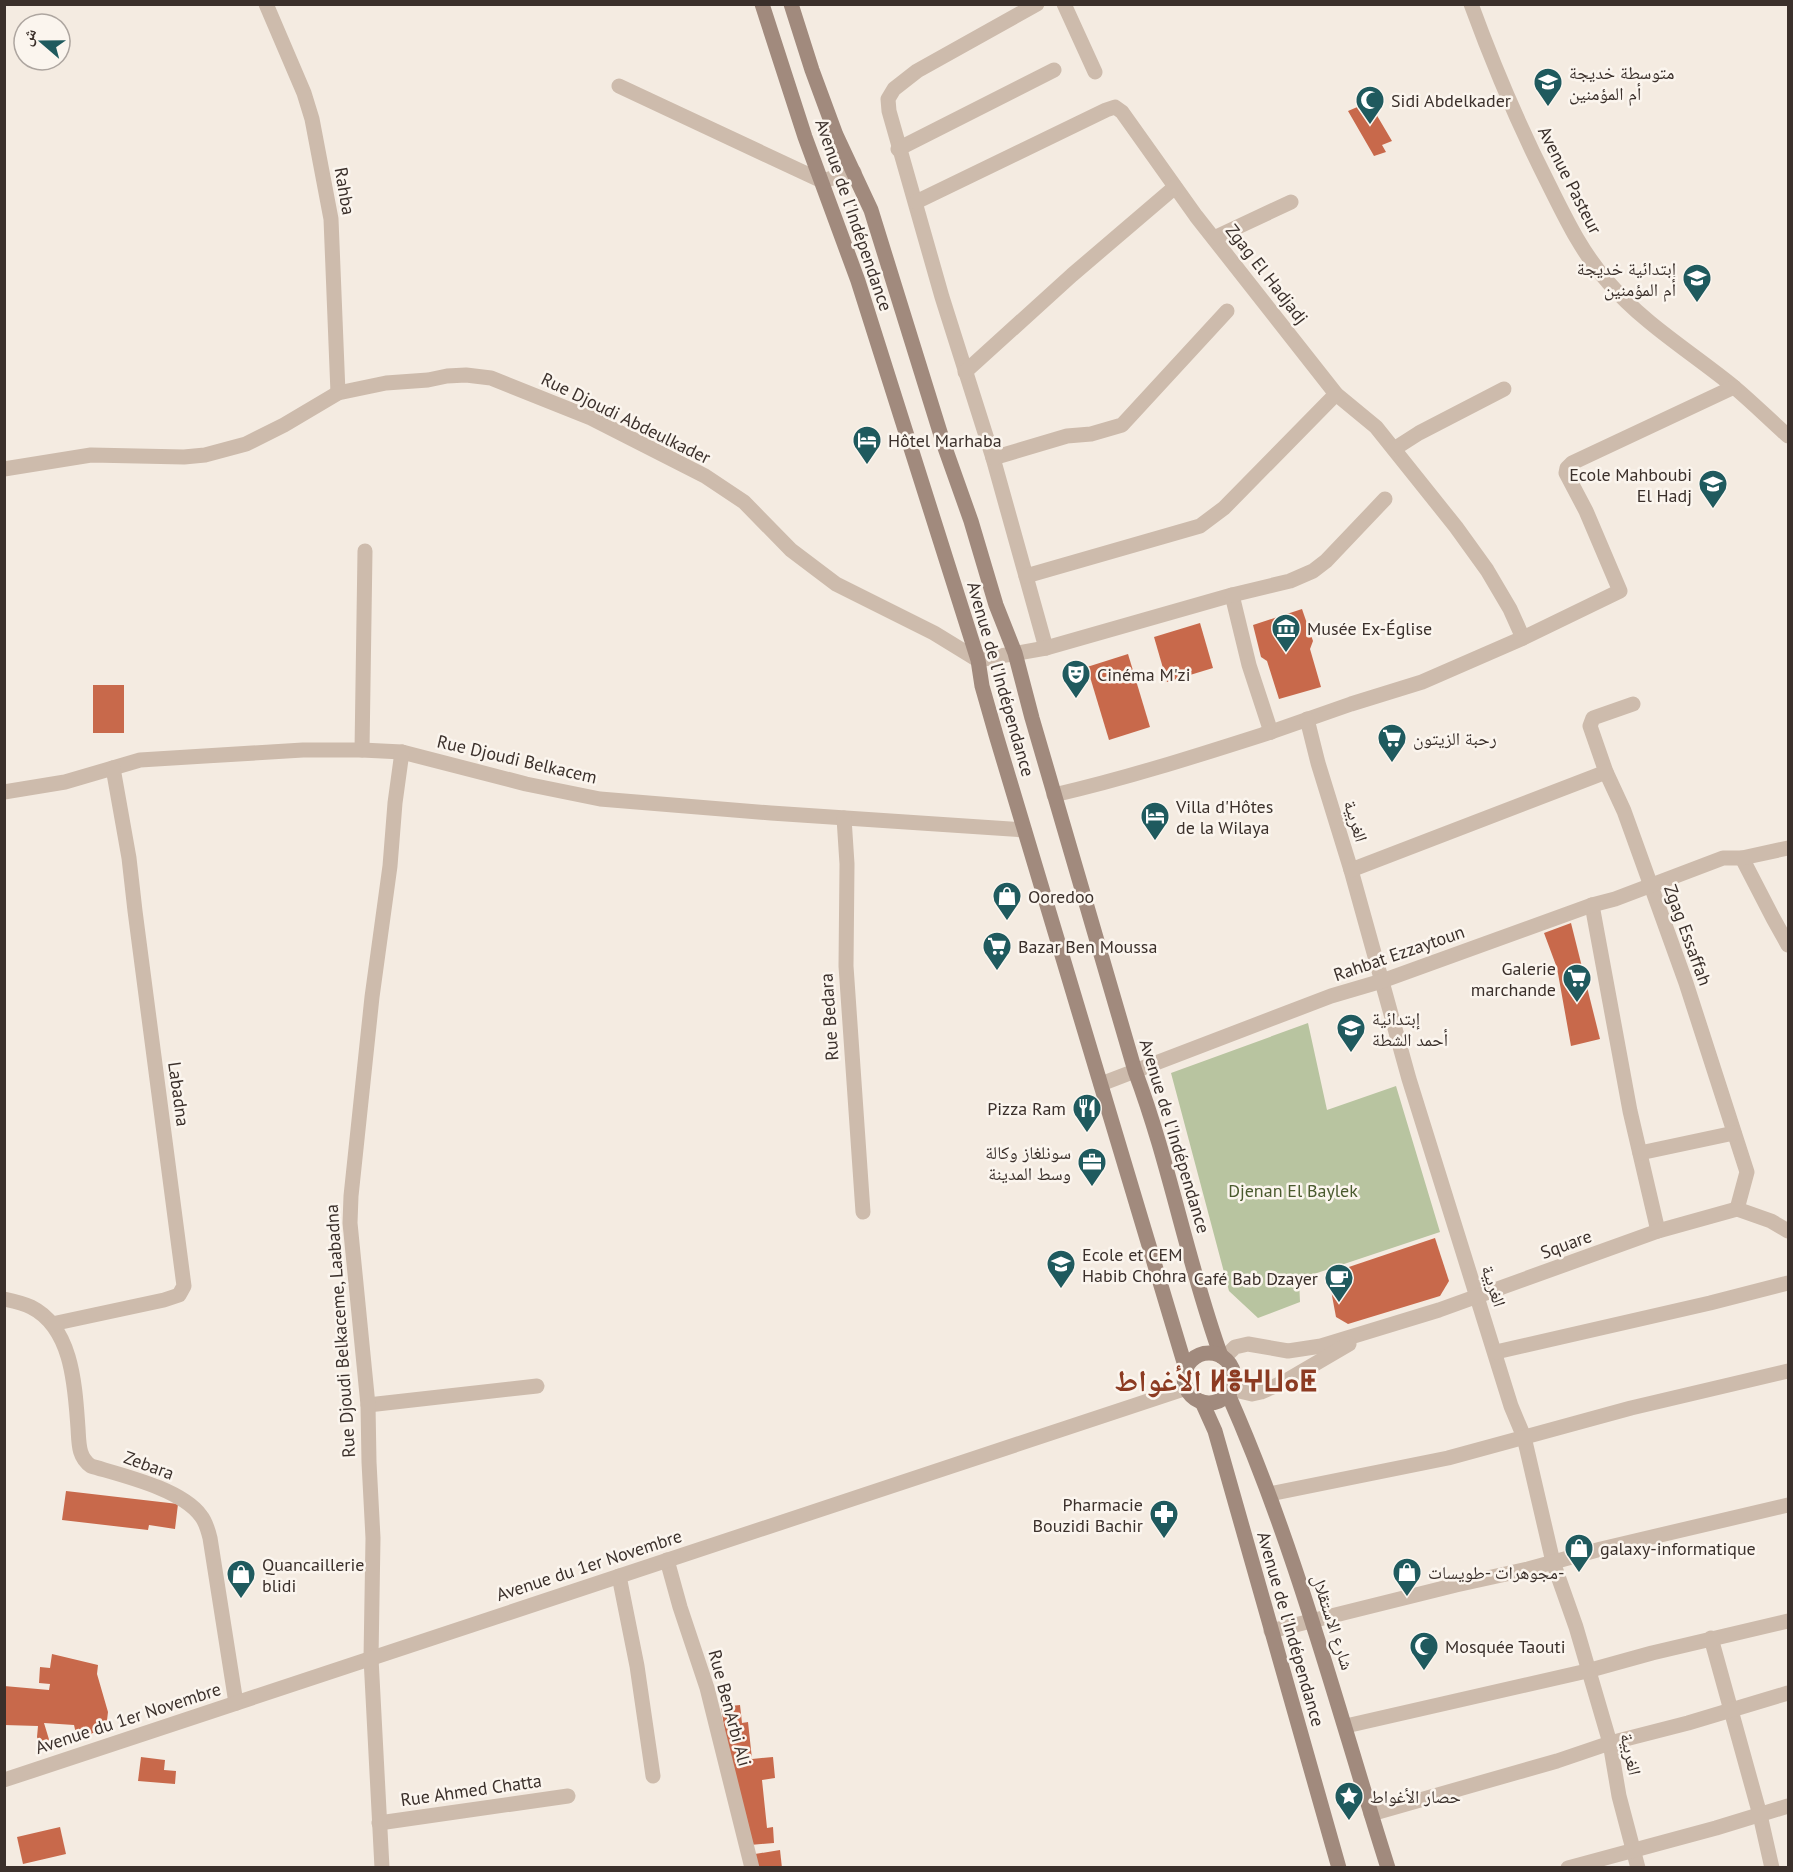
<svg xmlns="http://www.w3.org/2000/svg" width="1793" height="1872" font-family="'PT Sans','Noto Naskh Arabic','Noto Sans Tifinagh',sans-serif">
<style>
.green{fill:#b8c4a0}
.building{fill:#c8694b}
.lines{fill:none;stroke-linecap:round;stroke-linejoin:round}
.minor{stroke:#cdbbac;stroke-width:15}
.tertiary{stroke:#cdbbac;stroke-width:15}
.secondary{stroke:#a18a7d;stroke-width:15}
.labels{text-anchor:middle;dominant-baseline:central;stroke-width:5;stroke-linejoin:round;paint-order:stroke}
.poi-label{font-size:18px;fill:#3b302b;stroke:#fbf5ee;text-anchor:start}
.street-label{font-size:18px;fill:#3b302b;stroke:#fbf5ee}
.park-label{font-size:18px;fill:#4a5a2e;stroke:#fbf5ee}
.town-label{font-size:30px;font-weight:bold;fill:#8c3b22;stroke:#fbf5ee}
</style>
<rect width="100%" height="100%" fill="#f4ebe1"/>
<path class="green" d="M1308,1023L1327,1110L1396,1086L1440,1232L1299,1279L1300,1302L1258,1318L1229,1291L1171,1073Z"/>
<g class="building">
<path d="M1369,102L1392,141L1382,145L1386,152L1374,156L1348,111Z"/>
<path d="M1302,609L1313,641L1310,649L1321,687L1279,699L1267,661L1261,657L1253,625Z"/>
<path d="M1200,623L1213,668L1167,682L1154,637Z"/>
<path d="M1128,654L1150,727L1109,740L1087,667Z"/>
<rect x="93" y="685" width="31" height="48"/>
<path d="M1571,923L1600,1039L1571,1046L1557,968L1544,933Z"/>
<path d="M1435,1238L1449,1281L1440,1296L1348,1324L1336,1317L1328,1274Z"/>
<path d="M66,1491L178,1504L175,1529L149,1525L148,1530L62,1520Z"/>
<path d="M52,1654L98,1665L97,1674L108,1712L106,1729L77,1738L74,1725L44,1723L51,1746L41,1749L37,1737L38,1726L4,1725V1686L49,1690L50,1684L39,1683L40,1667L50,1668Z"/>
<path d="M740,1705L742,1723L748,1722L752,1759L773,1757L775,1778L762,1780L767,1828L773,1827L774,1843L750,1845L730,1765L721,1707Z"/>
<path d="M141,1757L165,1760L164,1770L176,1771L175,1784L138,1781Z"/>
<path d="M60,1827L66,1854L23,1864L17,1837Z"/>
<path d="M780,1850L782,1868H757L755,1854Z"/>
</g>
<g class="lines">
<g class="minor">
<path d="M266,4L304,93L312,119L331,219L338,393"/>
<path d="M1037,4L917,71L894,89L888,99L889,111L942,297L993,458L1046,648"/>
<path d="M1064,4L1095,72"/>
<path d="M1471,4C1494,67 1519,126 1549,185C1566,219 1582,253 1608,282C1644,324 1691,352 1734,387C1753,403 1770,420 1788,436"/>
<path d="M619,86L822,181L854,172"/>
<path d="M898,149L1054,70"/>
<path d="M916,202L1106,110L1115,107L1122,112L1196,216L1336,394L1376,427L1456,527L1487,570L1510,609L1523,638"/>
<path d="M1214,238L1291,202"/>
<path d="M965,372L1072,275L1175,187"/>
<path d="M1394,449L1419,433L1504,389"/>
<path d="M993,458L1067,436L1091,434L1122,425L1227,311"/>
<path d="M4,469L91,455L184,457L205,455L246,444L284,425L338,393L386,383L428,380L447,376L466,375L491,378L591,418L705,476L744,502L791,550L836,584L934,633L978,660L1046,648L1232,595L1249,665L1271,732L1351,704L1422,682L1523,638L1620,591L1586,511L1566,473L1567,468L1572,463L1734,387"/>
<path d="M1026,576L1200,526L1224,508L1336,394"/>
<path d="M1232,595L1290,581L1313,571L1326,561L1385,499"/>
<path d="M1633,704L1593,718L1590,726L1606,772L1624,811L1686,983L1747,1172L1737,1209"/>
<path d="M1307,719L1318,763L1351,870L1409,1079L1511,1406L1524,1437L1553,1562L1576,1627L1610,1743L1619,1796L1638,1868"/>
<path d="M362,750L365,551"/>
<path d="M4,792L65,782L140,760L303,750H362L402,752L526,784L600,799L771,813L1024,830"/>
<path d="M1054,795C1128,778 1199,755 1271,732"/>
<path d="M844,818L847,864L846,966L863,1212"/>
<path d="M1742,858L1773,918L1788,945"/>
<path d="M1351,870L1606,772"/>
<path d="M1592,905L1630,1111L1658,1231"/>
<path d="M1101,1084L1331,996L1382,981L1592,905L1615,899L1723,858H1742L1788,848"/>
<path d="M1640,1153L1734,1133"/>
<path d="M4,1299C13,1301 23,1303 31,1307C73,1328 75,1388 78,1428C79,1443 78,1457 91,1466C121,1475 182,1489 201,1516C206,1522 208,1530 210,1538L236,1703"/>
<path d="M52,1324L164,1300L179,1295L184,1286L135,911L129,858L113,768"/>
<path d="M1496,1352L1710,1303L1788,1283"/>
<path d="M368,1405L537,1386"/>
<path d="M1270,1494L1448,1458L1631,1408L1788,1371"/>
<path d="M667,1560L680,1607L707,1688L752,1868"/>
<path d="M619,1576L637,1666L653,1776"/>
<path d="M1271,1631L1456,1585L1528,1569L1601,1549L1788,1505"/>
<path d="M1711,1638L1760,1815L1772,1868"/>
<path d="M1346,1726L1587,1671L1652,1653L1788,1621"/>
<path d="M1371,1814L1557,1761L1610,1743L1688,1723L1788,1693"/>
<path d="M379,1823L568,1796"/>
<path d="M382,1868L371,1658L373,1538L369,1462L368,1405L350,1223L351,1196L372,997L390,866L395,803L402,752"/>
<path d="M1568,1868L1716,1828L1788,1806"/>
</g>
<g class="tertiary">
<path d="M1224,1358L1235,1347L1248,1344L1288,1351L1321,1346L1439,1310L1658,1231L1737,1209L1771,1221L1788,1231"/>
<path d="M1231,1389L1252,1394L1261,1392L1284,1382L1349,1344"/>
<path d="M4,1780L1187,1388"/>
</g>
<g class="secondary">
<path d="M762,4L805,137L858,281L978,660L982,686L996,735L1186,1369"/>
<path d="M791,4L812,70L836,135L871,210L944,445L971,521L996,605L1015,653L1032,718L1135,1071C1170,1164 1187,1262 1221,1356"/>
<circle cx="1209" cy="1378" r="25"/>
<path d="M1228,1394C1296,1547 1337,1708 1388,1868"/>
<path d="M1202,1402L1215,1431L1339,1868"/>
</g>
</g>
<defs>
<g id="school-pin" transform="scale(1.5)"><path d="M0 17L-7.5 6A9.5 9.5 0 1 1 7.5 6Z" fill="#1f5a5e" stroke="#fbf5ee"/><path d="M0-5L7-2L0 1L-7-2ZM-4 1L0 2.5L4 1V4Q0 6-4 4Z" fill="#fff"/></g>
<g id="mosque-pin" transform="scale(1.5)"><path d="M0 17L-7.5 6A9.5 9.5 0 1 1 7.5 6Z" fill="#1f5a5e" stroke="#fbf5ee"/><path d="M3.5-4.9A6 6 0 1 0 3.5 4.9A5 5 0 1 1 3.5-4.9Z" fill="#fff"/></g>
<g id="hotel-pin" transform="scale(1.5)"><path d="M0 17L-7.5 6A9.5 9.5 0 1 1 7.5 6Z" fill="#1f5a5e" stroke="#fbf5ee"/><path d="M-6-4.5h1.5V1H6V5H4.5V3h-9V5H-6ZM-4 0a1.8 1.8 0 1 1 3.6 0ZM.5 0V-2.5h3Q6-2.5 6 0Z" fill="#fff"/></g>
<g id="museum-pin" transform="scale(1.5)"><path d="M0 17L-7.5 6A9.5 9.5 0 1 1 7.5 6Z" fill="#1f5a5e" stroke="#fbf5ee"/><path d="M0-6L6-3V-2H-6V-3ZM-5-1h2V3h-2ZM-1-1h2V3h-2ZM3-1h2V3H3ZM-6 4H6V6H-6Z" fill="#fff"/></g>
<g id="theatre-pin" transform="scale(1.5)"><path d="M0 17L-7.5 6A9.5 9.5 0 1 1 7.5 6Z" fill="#1f5a5e" stroke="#fbf5ee"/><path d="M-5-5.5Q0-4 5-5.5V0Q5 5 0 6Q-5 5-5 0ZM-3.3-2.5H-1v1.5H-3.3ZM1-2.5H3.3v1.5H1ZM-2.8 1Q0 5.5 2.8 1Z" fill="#fff"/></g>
<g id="supermarket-pin" transform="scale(1.5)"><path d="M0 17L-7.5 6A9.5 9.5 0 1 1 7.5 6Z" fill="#1f5a5e" stroke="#fbf5ee"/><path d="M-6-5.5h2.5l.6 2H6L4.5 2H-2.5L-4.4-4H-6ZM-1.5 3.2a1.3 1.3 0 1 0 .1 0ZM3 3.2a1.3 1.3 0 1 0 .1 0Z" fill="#fff"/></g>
<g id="shop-pin" transform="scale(1.5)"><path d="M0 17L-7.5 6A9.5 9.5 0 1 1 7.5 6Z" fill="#1f5a5e" stroke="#fbf5ee"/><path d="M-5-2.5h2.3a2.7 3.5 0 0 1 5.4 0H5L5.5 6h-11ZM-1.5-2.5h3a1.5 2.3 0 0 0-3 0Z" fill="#fff"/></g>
<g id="restaurant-pin" transform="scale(1.5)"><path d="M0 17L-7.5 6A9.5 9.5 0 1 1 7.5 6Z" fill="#1f5a5e" stroke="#fbf5ee"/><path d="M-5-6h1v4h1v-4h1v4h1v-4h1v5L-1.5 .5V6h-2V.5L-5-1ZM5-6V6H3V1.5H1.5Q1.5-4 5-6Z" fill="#fff"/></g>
<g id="office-pin" transform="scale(1.5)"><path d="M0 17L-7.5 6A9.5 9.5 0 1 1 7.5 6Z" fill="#1f5a5e" stroke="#fbf5ee"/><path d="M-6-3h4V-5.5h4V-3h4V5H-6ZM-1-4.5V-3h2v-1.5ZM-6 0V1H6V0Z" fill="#fff"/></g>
<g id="cafe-pin" transform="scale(1.5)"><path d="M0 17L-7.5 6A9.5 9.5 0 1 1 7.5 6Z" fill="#1f5a5e" stroke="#fbf5ee"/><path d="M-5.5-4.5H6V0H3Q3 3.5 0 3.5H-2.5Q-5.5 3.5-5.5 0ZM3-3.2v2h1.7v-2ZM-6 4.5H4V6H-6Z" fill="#fff"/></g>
<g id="pharmacy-pin" transform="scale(1.5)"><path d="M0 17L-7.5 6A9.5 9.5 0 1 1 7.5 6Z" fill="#1f5a5e" stroke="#fbf5ee"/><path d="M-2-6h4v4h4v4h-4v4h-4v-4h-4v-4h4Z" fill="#fff"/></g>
<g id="sight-pin" transform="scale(1.5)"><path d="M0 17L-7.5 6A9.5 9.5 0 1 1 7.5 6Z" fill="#1f5a5e" stroke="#fbf5ee"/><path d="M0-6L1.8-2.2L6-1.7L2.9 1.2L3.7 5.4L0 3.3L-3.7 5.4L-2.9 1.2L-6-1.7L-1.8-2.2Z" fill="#fff"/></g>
</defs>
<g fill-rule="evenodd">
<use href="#school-pin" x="1548" y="82"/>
<use href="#mosque-pin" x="1370" y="100"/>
<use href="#school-pin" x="1697" y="278"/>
<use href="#hotel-pin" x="867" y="440"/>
<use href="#school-pin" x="1713" y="484"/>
<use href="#museum-pin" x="1286" y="628"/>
<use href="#theatre-pin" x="1076" y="674"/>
<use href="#supermarket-pin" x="1392" y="738"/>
<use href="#hotel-pin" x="1155" y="816"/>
<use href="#shop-pin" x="1007" y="896"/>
<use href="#supermarket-pin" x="997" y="946"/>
<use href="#supermarket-pin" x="1577" y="978"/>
<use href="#school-pin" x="1351" y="1028"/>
<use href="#restaurant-pin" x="1087" y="1108"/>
<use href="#office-pin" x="1092" y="1162"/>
<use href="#school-pin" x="1061" y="1264"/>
<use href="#cafe-pin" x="1339" y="1278"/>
<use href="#pharmacy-pin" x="1164" y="1514"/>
<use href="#shop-pin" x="1579" y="1548"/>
<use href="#shop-pin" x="1407" y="1572"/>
<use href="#shop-pin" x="241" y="1574"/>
<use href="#mosque-pin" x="1424" y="1646"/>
<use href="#sight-pin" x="1349" y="1796"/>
</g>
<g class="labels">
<g class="poi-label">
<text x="1569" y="72">متوسطة خديجة<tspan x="1569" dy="21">أم المؤمنين</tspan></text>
<text x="1391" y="100">Sidi Abdelkader</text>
<text x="1676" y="268" text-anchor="end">إبتدائية خديجة<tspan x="1676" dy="21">أم المؤمنين</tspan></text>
<text x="888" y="440">Hôtel Marhaba</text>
<text x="1692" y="474" text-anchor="end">Ecole Mahboubi<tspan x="1692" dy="21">El Hadj</tspan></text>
<text x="1307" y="628">Musée Ex-Église</text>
<text x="1097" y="674">Cinéma M'zi</text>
<text x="1413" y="738">رحبة الزيتون</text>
<text x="1176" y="806">Villa d'Hôtes<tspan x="1176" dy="21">de la Wilaya</tspan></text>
<text x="1028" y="896">Ooredoo</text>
<text x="1018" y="946">Bazar Ben Moussa</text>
<text x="1556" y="968" text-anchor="end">Galerie<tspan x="1556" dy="21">marchande</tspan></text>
<text x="1372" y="1018">إبتدائية<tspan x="1372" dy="21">أحمد الشطة</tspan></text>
<text x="1066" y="1108" text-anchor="end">Pizza Ram</text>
<text x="1071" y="1152" text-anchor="end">سونلغاز وكالة<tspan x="1071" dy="21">وسط المدينة</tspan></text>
<text x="1082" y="1254">Ecole et CEM<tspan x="1082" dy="21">Habib Chohra</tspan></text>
<text x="1318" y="1278" text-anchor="end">Café Bab Dzayer</text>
<text x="1143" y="1504" text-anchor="end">Pharmacie<tspan x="1143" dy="21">Bouzidi Bachir</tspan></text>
<text x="1600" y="1548">galaxy-informatique</text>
<text x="262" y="1564">Quancaillerie<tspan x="262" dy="21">blidi</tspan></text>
<text x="1428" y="1572">مجوهرات -طويسات-</text>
<text x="1445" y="1646">Mosquée Taouti</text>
<text x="1370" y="1796">حصار الأغواط</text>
</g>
<g class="street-label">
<text transform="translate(1570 180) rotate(63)">Avenue Pasteur</text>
<text transform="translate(345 191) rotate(80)">Rahba</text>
<text transform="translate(854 215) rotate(71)">Avenue de l'Indépendance</text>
<text transform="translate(1267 274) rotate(52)">Zgag El Hadjadj</text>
<text transform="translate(626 418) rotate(26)">Rue Djoudi Abdeulkader</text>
<text transform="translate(1001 679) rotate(74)">Avenue de l'Indépendance</text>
<text transform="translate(517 759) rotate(13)">Rue Djoudi Belkacem</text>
<text transform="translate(1356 821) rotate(73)">الغربية</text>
<text transform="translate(1688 935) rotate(70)">Zgag Essaffah</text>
<text transform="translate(1399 953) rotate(-19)">Rahbat Ezzaytoun</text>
<text transform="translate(829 1017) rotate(-94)">Rue Bedara</text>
<text transform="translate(179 1094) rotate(82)">Labadna</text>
<text transform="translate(1175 1136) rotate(73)">Avenue de l'Indépendance</text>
<text transform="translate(1566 1244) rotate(-20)">Square</text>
<text transform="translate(1494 1286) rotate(72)">الغربية</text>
<text transform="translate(340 1331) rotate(-94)">Rue Djoudi Belkaceme, Laabadna</text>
<text transform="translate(149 1465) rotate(20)">Zebara</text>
<text transform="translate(589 1565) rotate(-18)">Avenue du 1er Novembre</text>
<text transform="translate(1333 1622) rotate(72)">شارع الاستقلال</text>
<text transform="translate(1291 1629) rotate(74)">Avenue de l'Indépendance</text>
<text transform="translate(730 1708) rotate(75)">Rue BenArbi Ali</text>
<text transform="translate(128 1718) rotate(-18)">Avenue du 1er Novembre</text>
<text transform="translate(1631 1754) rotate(78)">الغربية</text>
<text transform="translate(471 1790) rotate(-8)">Rue Ahmed Chatta</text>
</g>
<g class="park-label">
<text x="1293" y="1190">Djenan El Baylek</text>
</g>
<g class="town-label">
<text x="1216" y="1379">الأغواط ⵍⴻⵖⵡⴰⵟ</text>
</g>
</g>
<rect width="1793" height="1872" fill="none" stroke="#3b302b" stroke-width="12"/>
<g transform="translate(42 42) rotate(290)"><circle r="28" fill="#fbf5ee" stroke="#aea6a0" stroke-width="1.5"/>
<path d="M0-4.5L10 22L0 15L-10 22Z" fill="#1f5a5e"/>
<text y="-9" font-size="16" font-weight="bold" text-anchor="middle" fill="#3b302b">ش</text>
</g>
</svg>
